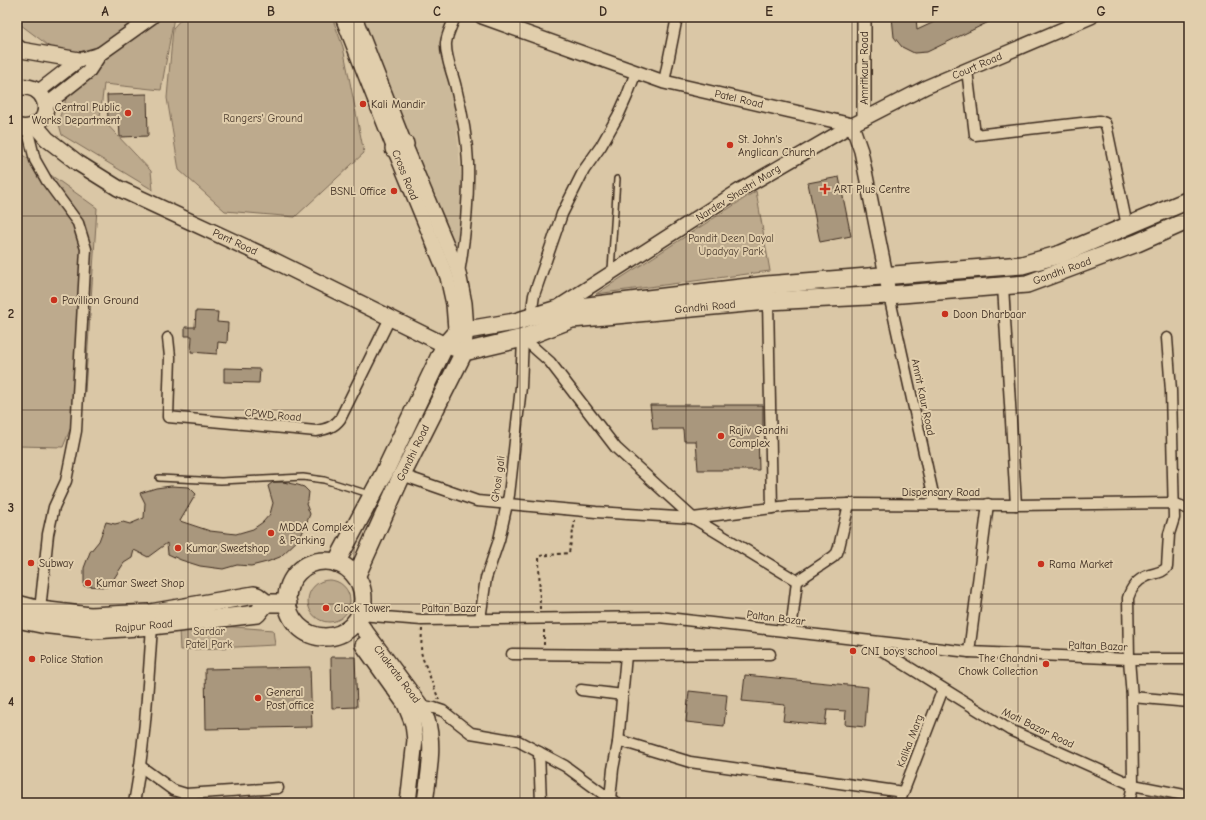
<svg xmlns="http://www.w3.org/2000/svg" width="1206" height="820" font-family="'Comic Neue',sans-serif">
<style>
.built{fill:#cbb99a}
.green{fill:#bdaa8d;stroke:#7c6a56}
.building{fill:#a9977d;stroke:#3b2a1e}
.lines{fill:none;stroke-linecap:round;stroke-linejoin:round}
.service-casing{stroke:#3b2a1e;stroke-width:8}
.minor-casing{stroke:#3b2a1e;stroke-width:13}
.tertiary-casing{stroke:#3b2a1e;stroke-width:16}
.secondary-casing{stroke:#3b2a1e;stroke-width:18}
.primary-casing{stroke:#3b2a1e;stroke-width:20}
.trunk-casing{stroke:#3b2a1e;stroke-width:20}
.path{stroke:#3b2a1e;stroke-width:2;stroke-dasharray:3 3;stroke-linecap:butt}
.service{stroke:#e1ceac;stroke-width:5}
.minor{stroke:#e1ceac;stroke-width:10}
.tertiary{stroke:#e1ceac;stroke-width:13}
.secondary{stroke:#e1ceac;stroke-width:15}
.primary{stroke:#e1ceac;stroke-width:17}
.trunk{stroke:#e1ceac;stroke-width:17}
.grid{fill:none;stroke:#3b2a1e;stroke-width:1;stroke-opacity:0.55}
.poi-dot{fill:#c8321e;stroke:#e1ceac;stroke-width:1.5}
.labels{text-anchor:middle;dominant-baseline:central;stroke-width:4;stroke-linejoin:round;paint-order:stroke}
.street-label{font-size:11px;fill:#3b2a1e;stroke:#e1ceac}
.poi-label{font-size:11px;fill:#3b2a1e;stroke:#e1ceac;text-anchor:start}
.park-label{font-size:11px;fill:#4e3d2f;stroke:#e1ceac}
.neatline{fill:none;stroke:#3b2a1e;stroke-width:1.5}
.grid-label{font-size:13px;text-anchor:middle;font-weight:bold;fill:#3b2a1e}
</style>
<rect width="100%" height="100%" fill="#dac7a6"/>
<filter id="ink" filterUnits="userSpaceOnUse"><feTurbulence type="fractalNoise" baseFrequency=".025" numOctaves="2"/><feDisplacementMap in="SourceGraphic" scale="8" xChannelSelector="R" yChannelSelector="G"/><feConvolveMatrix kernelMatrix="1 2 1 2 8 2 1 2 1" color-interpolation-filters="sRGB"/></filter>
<g filter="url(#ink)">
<path class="built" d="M361,17H447L462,189L457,249L436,206Z"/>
<g class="green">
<path d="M17,17H174L161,90L104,84L100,117L151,171L153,190L62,135L58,121L65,103L69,64L41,40L17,22Z"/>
<path d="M183,17H332L343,47L364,153L295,217L225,211L179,170L167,98L173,28Z"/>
<path d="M17,151L97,208L85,392L63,447L17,446Z"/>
<path d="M756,191L770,271L596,294Z"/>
<circle cx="329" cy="601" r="21"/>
<path d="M210,625L273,630L275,645L180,650L179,629Z"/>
</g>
<g class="building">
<path d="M892,17H916L917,30L945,17H999L927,52L914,53L902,47L894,37Z"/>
<path d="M147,94L148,136L120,137L119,121H108L107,95Z"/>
<path d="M839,177L851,236L820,242L808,183Z"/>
<path d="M196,311L218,312L217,322L228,323L227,343L218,342L217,354L191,352L192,336H185V327H195Z"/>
<path d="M224,368L260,369L259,383L224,382Z"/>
<path d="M650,405H763V430L758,431L759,470H698L696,441H684L683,429H653Z"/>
<path d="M273,482H283L298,485L304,487L309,492L308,500L306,504L310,514L305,527L300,538L280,557L267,562L251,566L237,565L223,569L200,566L181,560L168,554L167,543L148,557L134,550L132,558L124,563L113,580L107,587L84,586V568L90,552L99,541L106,522L115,524L123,522L130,524L144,518L145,503L140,493L156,488L171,486L189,487L196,494L180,521L210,531L236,534L253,529L263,522L270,514L273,503L268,486Z"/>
<path d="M331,657H355L357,707L332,708Z"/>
<path d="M310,667L312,727L206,729L205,669Z"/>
<path d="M745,675L868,687L865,727L845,725L846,711L827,710L825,725L783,721L785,705L742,701Z"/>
<path d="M689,691L727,695L724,726L686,722Z"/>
</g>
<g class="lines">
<g class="service-casing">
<g id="service">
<path d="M611,270L617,179"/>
<path d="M159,478L221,481L303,477L324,480L369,494"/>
</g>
</g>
<g class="minor-casing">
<g id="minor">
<path d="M455,17C452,25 447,34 446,43C445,58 453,73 456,88C462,112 467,138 468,163C469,200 465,237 459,273"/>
<path d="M967,70L975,135L1099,121L1105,123L1107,129L1127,226"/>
<path d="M664,82L677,17"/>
<path d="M27,128L35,160L47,181L78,223L86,249L76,431L66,481L54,507L48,534L40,610"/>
<path d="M1003,286L1016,505"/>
<path d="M889,295L935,503"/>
<path d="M768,301L772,508"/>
<path d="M531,316L534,295L562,214L584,170L601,146L619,114L627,96L636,72"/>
<path d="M168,338L170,357L168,417L316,431C327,429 334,427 340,419L390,318"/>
<path d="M523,338L550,362L616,448L693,518L797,581L791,631"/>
<path d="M402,475L477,501L596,512L693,518L788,506L849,504L1016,505L1173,503L1189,509"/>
<path d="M797,581L833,557L837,553L839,547L849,504"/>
<path d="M360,615L422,620L659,617L969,652L1129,659H1189"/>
<path d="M480,619L486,578L499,540L509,495L521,387L523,338"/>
<path d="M870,643L1010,730L1133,785L1189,796"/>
<path d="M969,652L988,504"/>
<path d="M512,654L626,655"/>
<path d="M581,690L623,695"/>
<path d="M1132,697L1189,702"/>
<path d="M420,705L434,708L443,711L471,733L518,741L565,766L610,799L617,803"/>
<path d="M618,743L626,655L770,654"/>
<path d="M539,752L541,803"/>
<path d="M140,766L173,790L186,794L278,788"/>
<path d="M610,799L613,769L618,743L619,741H621L690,762L903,792"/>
<path d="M134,803C145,745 148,685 152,626"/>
<path d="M899,803L943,689"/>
<path d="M1129,803L1133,785L1132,697L1129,659L1128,598C1131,588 1137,580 1147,576C1154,573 1163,573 1167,567L1169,534L1174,518L1171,391L1167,338"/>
</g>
</g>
<g class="tertiary-casing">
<g id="tertiary">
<path d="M342,17L394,149L447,277L453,304L455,329L453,336"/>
<path d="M355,17L405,144L459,273L465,303L467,330L464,352"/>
<path d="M482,17L664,82L852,125L861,151L886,275L889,295"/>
<path d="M864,17V119"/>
<path d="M39,91L79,60L100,54"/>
<path d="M46,105L88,72L100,54L152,17"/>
<path d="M555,309L740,190L852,125L926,87L1091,17"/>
</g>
</g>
<g class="secondary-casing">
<g id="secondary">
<path d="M17,47L21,50L79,60"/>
<path d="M17,88C45,80 57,118 32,126C27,128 22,128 17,126"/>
<path d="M35,125L47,139L78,163L118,188L271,259L445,345L464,352"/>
<path d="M357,620L420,705C422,710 425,715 427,720C435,746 428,777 425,803"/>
<path d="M363,645L405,704L413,724L415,740L408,803"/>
</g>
</g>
<g class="primary-casing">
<g id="primary">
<circle cx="325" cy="599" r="38"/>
<path d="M336,563L384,473L445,345L453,336L467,330L515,322L554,310L766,285L1022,265L1061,254L1189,200"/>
<path d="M356,577L402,475L464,352L523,338L572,319L768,301L889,295L1027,284L1137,243L1189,220"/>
<path d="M17,604L40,610L90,616L150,613L254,595L257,596L266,603H288"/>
<path d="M17,619L41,624L95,630L152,626L257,614L266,603"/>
</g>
</g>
<g class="trunk-casing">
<path id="trunk" d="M394,149L405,144"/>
</g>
<g class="path">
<path d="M540,609L539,556L569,553L575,520"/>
<path d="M422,629L421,652L423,659L439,700"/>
<path d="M544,645V627"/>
</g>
<use href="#service" class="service"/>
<use href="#minor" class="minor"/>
<use href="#tertiary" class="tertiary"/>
<use href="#secondary" class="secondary"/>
<use href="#primary" class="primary"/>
<use href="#trunk" class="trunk"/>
</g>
</g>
<path class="grid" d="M188,17V803M354,17V803M520,17V803M686,17V803M852,17V803M1018,17V803M17,216H1189M17,410H1189M17,604H1189"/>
<g class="poi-dot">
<circle cx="363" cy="104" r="4"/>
<circle cx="128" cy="113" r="4"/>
<circle cx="730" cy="145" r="4"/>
<path d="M823 183h4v4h4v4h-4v4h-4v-4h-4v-4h4z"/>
<circle cx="394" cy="191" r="4"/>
<circle cx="54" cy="300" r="4"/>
<circle cx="945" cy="314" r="4"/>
<circle cx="721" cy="436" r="4"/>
<circle cx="271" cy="533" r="4"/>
<circle cx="178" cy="548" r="4"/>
<circle cx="31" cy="563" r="4"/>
<circle cx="1041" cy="564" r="4"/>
<circle cx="88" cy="583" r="4"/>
<circle cx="326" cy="608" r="4"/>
<circle cx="853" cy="651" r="4"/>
<circle cx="32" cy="659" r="4"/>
<circle cx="1046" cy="664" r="4"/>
<circle cx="258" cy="698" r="4"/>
</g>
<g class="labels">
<g class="street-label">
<text transform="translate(977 66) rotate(-23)">Court Road</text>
<text transform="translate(864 68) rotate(-90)">Amritkaur Road</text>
<text transform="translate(739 99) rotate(13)">Patel Road</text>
<text transform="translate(405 175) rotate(68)">Cross Road</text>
<text transform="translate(738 193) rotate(-32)">Nardev Shastri Marg</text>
<text transform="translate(235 242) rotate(25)">Pant Road</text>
<text transform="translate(1062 271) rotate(-20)">Gandhi Road</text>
<text transform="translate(705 307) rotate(-5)">Gandhi Road</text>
<text transform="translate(923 397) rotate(78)">Amrit Kaur Road</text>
<text transform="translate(273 415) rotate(5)">CPWD Road</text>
<text transform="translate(413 453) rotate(-64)">Gandhi Road</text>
<text transform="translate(498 479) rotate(-82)">Ghosi gali</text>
<text x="941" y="492">Dispensary Road</text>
<text x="451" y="608">Paltan Bazar</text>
<text transform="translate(776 618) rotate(7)">Paltan Bazar</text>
<text transform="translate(144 626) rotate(-5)">Rajpur Road</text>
<text transform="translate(1098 646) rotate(2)">Paltan Bazar</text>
<text transform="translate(397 674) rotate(53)">Chakrata Road</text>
<text transform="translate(1038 728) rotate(26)">Moti Bazar Road</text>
<text transform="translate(910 741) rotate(-69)">Kalika Marg</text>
</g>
<g class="poi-label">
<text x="371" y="104">Kali Mandir</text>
<text x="120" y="107" text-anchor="end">Central Public<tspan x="120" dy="13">Works Department</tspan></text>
<text x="738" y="139">St. John's<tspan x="738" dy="13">Anglican Church</tspan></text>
<text x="834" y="189">ART Plus Centre</text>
<text x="386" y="191" text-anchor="end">BSNL Office</text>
<text x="62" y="300">Pavillion Ground</text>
<text x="953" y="314">Doon Dharbaar</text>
<text x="729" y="430">Rajiv Gandhi<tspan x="729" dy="13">Complex</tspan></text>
<text x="279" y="527">MDDA Complex<tspan x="279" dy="13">&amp; Parking</tspan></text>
<text x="186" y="548">Kumar Sweetshop</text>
<text x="39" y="563">Subway</text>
<text x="1049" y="564">Rama Market</text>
<text x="96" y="583">Kumar Sweet Shop</text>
<text x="334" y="608">Clock Tower</text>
<text x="861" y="651">CNI boys school</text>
<text x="1038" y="658" text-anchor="end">The Chandni<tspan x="1038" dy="13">Chowk Collection</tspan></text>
<text x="40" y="659">Police Station</text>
<text x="266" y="692">General<tspan x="266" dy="13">Post office</tspan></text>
</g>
<g class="park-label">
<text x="263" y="118">Rangers' Ground</text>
<text x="731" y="238">Pandit Deen Dayal<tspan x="731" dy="13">Upadyay Park</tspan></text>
<text x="209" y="631">Sardar<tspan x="209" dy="13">Patel Park</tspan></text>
</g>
</g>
<rect width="1206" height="820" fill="none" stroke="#e1ceac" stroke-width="44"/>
<rect x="22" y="22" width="1162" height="776" class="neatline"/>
<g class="grid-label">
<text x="105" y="16">A</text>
<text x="271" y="16">B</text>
<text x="437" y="16">C</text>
<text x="603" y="16">D</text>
<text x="769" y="16">E</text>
<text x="935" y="16">F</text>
<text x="1101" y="16">G</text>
<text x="11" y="124">1</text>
<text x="11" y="318">2</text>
<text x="11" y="512">3</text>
<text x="11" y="706">4</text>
</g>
</svg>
